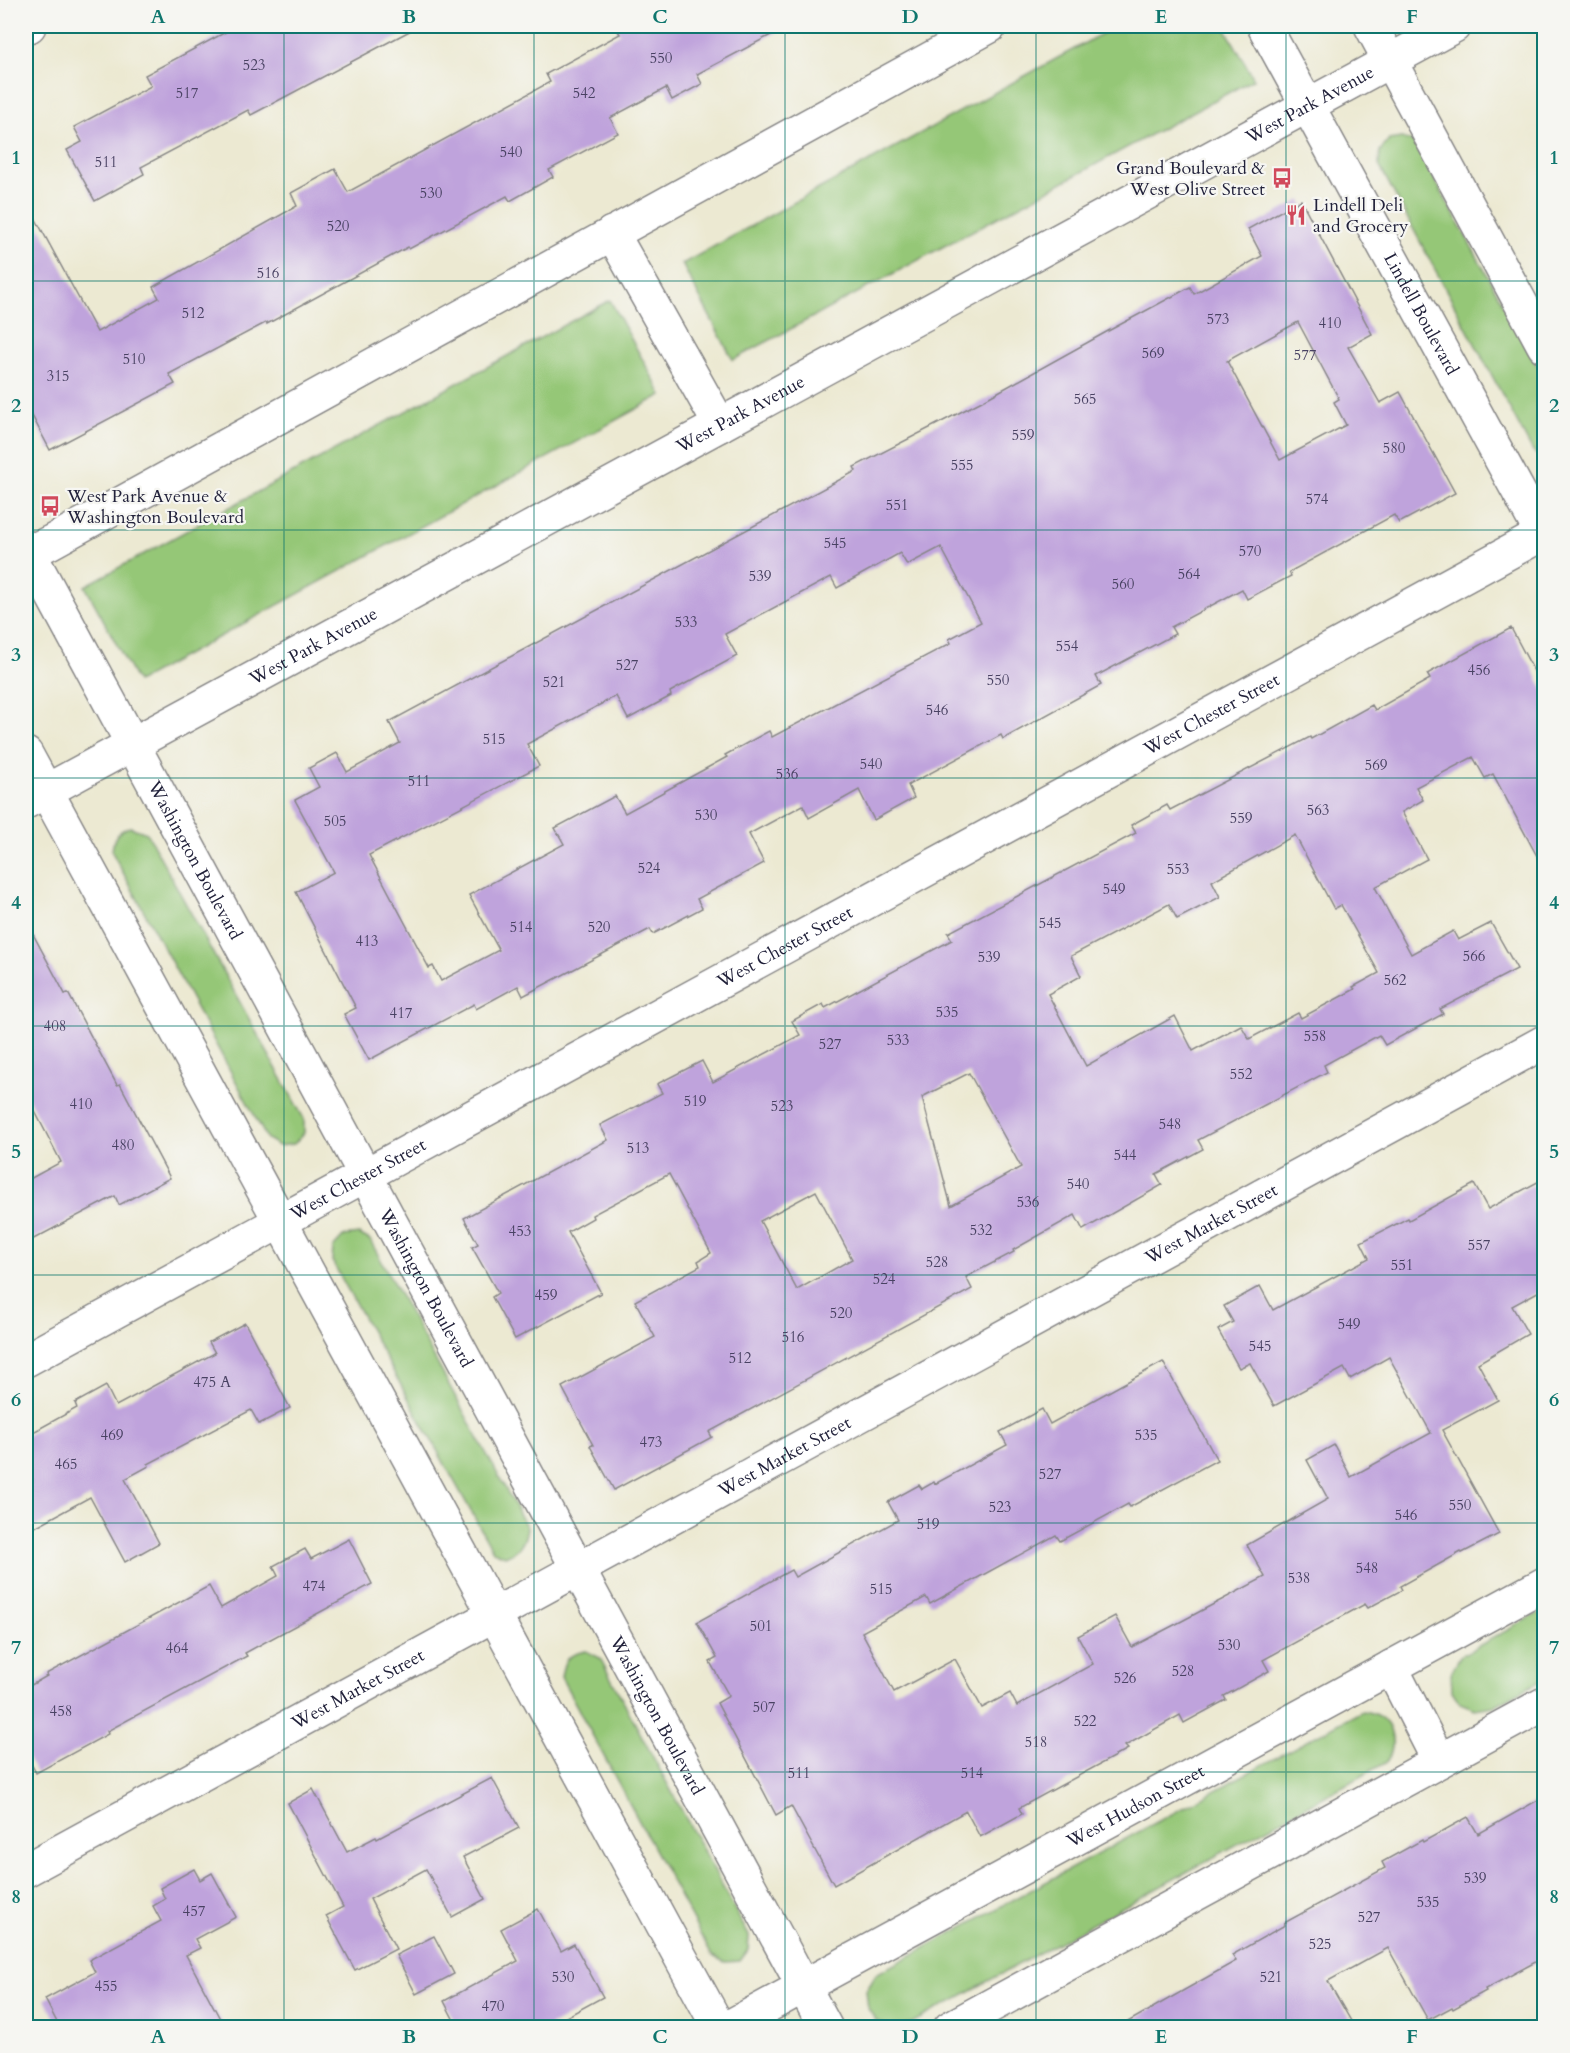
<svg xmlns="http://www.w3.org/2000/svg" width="1570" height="2053" font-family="Cardo,serif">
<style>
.green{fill:#95c777;stroke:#5c7459;stroke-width:1.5}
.building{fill:#bfa3dc;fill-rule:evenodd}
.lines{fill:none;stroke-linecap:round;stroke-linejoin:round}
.street-casing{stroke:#878686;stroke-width:36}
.highway-casing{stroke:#878686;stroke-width:36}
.street{stroke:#fff;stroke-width:33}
.highway{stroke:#fff;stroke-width:33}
.grid{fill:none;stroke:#0f766e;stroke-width:1.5;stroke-opacity:0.55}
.labels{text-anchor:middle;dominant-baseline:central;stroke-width:4.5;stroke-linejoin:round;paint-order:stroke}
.number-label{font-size:15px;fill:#494263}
.street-label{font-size:18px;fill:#22223b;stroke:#f6f6f2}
.poi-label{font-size:18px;fill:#22223b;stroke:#f6f6f2;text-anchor:start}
.neatline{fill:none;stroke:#0f766e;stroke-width:2}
.grid-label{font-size:20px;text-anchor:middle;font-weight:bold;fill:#0f766e}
</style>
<rect width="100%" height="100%" fill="#f6f6f2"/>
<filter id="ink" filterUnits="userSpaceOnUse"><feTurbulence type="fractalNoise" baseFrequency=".0167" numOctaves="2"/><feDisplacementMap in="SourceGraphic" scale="12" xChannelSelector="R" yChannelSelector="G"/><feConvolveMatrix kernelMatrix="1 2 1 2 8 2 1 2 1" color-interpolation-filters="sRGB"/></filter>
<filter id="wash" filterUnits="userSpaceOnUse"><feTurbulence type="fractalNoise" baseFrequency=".008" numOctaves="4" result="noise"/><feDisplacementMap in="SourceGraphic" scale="24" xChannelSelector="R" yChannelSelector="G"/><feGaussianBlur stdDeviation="1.35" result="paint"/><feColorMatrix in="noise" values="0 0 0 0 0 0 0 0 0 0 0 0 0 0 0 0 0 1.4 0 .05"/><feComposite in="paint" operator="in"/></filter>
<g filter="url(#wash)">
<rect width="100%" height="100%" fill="#ece9d2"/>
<g class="green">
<path d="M1116,26H1224L1254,79L733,360L682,264Z"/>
<path d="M1402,138L1414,142L1544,378V458L1533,452L1379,165L1380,151L1389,140Z"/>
<path d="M610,300L662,395L137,682L85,586Z"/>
<path d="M130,827L147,833L304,1119V1133L294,1144L279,1146L267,1139L112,852C113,838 117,831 130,827Z"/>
<path d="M359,1234L370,1240L527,1528C524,1545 520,1550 505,1556L493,1551L332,1261L333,1248L344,1236Z"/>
<path d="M1544,1610V1679L1494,1706L1475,1709L1460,1703L1452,1691L1451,1673L1460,1656Z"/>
<path d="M586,1651L600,1658L749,1936L748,1950L740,1961L725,1962L712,1956L561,1677C564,1658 567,1655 586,1651Z"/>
<path d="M1362,1711C1390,1714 1399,1738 1387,1762L910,2024L891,2027L876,2021L868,2009L866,1990L876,1974Z"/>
</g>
<g id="blocks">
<g class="building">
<path d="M237,26H419L251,115L248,110L141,167L144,174L95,201L67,150L82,142L74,127L151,86L145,75Z"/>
<path d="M615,26H788L697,74L702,84L672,100L666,88L610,118L618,133L549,170L553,177L510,201L507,196L409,249L408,247L267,324V322L169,374L175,384L50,450L26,404V201L97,332L159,298L153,287L297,206L291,193L335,169L348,192L550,82L546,74L620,34Z"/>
<path d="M1301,200L1372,334L1348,347L1380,403L1400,392L1455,493L1399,523L1394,515L1289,572L1291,576L1247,599L1242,589L1171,627L1175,634L1096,676L1101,685L1003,739L1001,735L908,785L914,798L874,820L859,790L809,818L803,805L749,834L764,863L697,899L702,908L653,934L650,929L523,996L518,986L476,1009L474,1004L369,1060L344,1014L356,1008L296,892L334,872L295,800L319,787L309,768L337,753L347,772L400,743L389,722L856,471L854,467L982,401L1110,330L1190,287L1194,294L1262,256L1248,229ZM1298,322L1339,399L1334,402L1346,425L1280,460L1227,361ZM941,547L981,622L949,639L951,643L772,737L769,731L725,755L727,757L625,813L615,796L555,828L564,844L469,895L499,950L441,981L433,966L429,968L369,855L539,766L527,744L616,696L628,719L671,696L670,692L737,656L725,634L831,577L837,588L900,553L907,565Z"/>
<path d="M1511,628L1545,692V871L1493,774L1485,778L1473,757L1416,787L1423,800L1402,812L1427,859L1375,887L1411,954L1453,931L1458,940L1491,923L1517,969L1440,1009L1443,1014L1385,1045L1379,1035L1324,1065L1327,1072L1198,1140L1203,1149L1156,1174L1162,1185L1083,1230L1075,1215L1013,1250L1014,1252L966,1277L972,1289L709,1432L712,1437L614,1490L590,1446L593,1445L562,1387L655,1337L635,1301L700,1266L698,1261L711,1253L669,1174L592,1215L593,1218L568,1232L601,1293L515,1339L492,1297L498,1293L472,1247L478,1244L464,1218L608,1140L600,1125L662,1093L657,1084L702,1061L713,1082L800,1035L792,1021L823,1004L825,1008L952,940L948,933L1136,833L1131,825L1167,805L1170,810L1310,737L1311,739L1372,705L1375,710L1430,679L1427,674ZM1295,835L1334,909L1341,905L1379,973L1353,987L1355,989L1301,1018L1298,1013L1249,1039L1241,1025L1193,1051L1175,1016L1086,1066L1048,994L1081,976L1071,956L1169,904L1177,919L1220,897L1212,881ZM969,1073L1021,1167L951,1206L922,1097ZM816,1191L852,1259L797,1290L760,1221Z"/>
<path d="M26,921L65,994L68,993L117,1085L120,1084L170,1178L119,1205L115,1196L26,1243V1181L61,1162L26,1094Z"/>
<path d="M1545,1178V1288L1512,1306L1528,1334L1478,1363L1498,1400L1442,1430L1499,1534L1462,1553L1461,1552L1400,1586L1402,1590L1368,1608L1365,1604L1263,1660L1269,1671L1224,1696L1226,1700L1184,1723L1180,1715L1125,1746L1128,1749L1019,1808L1022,1814L980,1837L966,1811L834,1885L791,1806L776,1815L717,1703L729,1696L710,1662L717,1658L697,1622L791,1570L795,1577L898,1520L888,1502L919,1485L922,1489L934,1482L935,1484L1007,1445L1000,1432L1042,1409L1050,1424L1163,1362L1217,1460L1130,1507L1128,1504L1060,1541L1056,1535L930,1604L926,1597L862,1632L894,1692L955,1659L982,1708L1010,1693L1017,1706L1093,1664L1078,1636L1115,1616L1132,1647L1182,1621L1265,1577L1247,1545L1328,1499L1307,1460L1334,1445L1351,1477L1431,1433L1389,1357L1350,1379L1344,1368L1274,1406L1250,1363L1239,1368L1218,1330L1233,1322L1224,1306L1260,1286L1273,1310L1369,1258L1361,1242L1408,1218L1409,1220L1474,1184L1488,1209Z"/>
<path d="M245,1323L290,1408L259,1424L251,1410L148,1464L149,1466L125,1479L159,1543L125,1562L90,1497L26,1532V1436L77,1408L75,1403L106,1386L116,1406L215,1353L209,1342Z"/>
<path d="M349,1539L372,1584L245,1653L247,1656L107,1731L108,1734L36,1773L26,1754V1688L47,1676L46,1674L209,1586L221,1608L278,1576L273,1566L305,1549L311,1559Z"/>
<path d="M492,1778L519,1828L463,1857L485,1899L452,1917L426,1869L370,1899L396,1949L355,1970L326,1916L343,1907L288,1803L313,1789L347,1852L376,1837L377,1839Z"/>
<path d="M1545,1796V1957L1485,1989L1486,1991L1453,2009L1452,2007L1428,2020L1388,1948L1328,1981L1355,2028H1117L1236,1961L1232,1955L1285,1925L1284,1923L1385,1868L1382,1862L1422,1840L1423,1842L1468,1817L1478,1834Z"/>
<path d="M194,1869L200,1880L212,1873L236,1917L195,1939L200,1948L186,1955L225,2028H60L45,1999L95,1972L89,1960L161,1921L153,1906L165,1899L160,1888Z"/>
<path d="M538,1909L561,1951L574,1944L603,1997L546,2028H458L444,2001L518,1961L501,1929Z"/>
<path d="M434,1936L454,1974L416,1994L396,1955Z"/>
</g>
</g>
</g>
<g filter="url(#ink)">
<use href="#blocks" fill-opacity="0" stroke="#878686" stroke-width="1.5"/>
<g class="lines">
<g class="street-casing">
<g id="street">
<path id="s1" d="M1264,26L1544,538"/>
<path d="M1371,26L1544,346"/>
<path d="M26,27L29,26"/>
<path id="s2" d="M26,547L826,2028"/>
<path d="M26,754L719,2028"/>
<path id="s3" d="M26,1360L1544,533"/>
<path d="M1391,1667L1439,1761"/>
<path id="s4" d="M26,1870L1544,1042"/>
<path id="s5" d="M727,2028L1544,1584"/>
<path d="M950,2028L1544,1704"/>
</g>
</g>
<g class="highway-casing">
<g id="highway">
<path d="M612,233L720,425"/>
<path d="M26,554L51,542L990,26"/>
<path id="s6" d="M26,802L1454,26"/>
</g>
</g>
<use href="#street" class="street"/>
<use href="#highway" class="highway"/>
</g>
</g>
<path class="grid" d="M284,26V2028M534,26V2028M785,26V2028M1036,26V2028M1286,26V2028M26,281H1544M26,530H1544M26,778H1544M26,1026H1544M26,1275H1544M26,1523H1544M26,1772H1544"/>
<defs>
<g id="bus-bare" transform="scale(1.62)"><path d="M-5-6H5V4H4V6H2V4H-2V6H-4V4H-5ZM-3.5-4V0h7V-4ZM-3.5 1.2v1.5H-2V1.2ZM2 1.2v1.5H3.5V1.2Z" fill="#d1495b" stroke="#f6f6f2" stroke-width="2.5" paint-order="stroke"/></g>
<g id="restaurant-bare" transform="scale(1.62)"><path d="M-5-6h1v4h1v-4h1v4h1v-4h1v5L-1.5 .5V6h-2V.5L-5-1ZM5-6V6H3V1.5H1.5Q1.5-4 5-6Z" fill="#d1495b" stroke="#f6f6f2" stroke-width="2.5" paint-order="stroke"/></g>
</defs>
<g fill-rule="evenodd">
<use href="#bus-bare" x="1282" y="178"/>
<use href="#restaurant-bare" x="1296" y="215"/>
<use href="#bus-bare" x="50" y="506"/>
</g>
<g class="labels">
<g class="number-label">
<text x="661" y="58">550</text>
<text x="254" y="65">523</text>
<text x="187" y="93">517</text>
<text x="584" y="93">542</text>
<text x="511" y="152">540</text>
<text x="106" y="162">511</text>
<text x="431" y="193">530</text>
<text x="338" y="226">520</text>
<text x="268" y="273">516</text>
<text x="193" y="313">512</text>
<text x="1218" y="319">573</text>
<text x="1330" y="323">410</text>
<text x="1153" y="353">569</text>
<text x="1305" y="355">577</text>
<text x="134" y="359">510</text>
<text x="58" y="376">315</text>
<text x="1085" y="399">565</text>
<text x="1023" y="435">559</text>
<text x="1394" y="448">580</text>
<text x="962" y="465">555</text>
<text x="1317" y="499">574</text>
<text x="897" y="505">551</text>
<text x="835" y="543">545</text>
<text x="1250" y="551">570</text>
<text x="1189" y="574">564</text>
<text x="760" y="576">539</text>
<text x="1123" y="584">560</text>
<text x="686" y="622">533</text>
<text x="1067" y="646">554</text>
<text x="627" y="665">527</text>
<text x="1479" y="670">456</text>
<text x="998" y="680">550</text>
<text x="554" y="682">521</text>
<text x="937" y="710">546</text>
<text x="494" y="739">515</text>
<text x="871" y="764">540</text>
<text x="1376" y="765">569</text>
<text x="787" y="774">536</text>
<text x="419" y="781">511</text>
<text x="1318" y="810">563</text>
<text x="706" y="815">530</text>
<text x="1241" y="818">559</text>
<text x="335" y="821">505</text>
<text x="649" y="868">524</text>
<text x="1178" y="869">553</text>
<text x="1114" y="889">549</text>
<text x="1050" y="923">545</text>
<text x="521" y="927">514</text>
<text x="599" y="927">520</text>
<text x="367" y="941">413</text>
<text x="1474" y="956">566</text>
<text x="989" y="957">539</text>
<text x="1395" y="980">562</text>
<text x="947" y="1012">535</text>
<text x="401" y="1013">417</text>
<text x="55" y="1026">408</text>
<text x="1315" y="1036">558</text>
<text x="898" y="1040">533</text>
<text x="830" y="1044">527</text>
<text x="1241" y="1074">552</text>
<text x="695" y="1101">519</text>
<text x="81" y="1104">410</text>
<text x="782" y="1106">523</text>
<text x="1170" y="1124">548</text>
<text x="123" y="1145">480</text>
<text x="638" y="1148">513</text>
<text x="1125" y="1155">544</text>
<text x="1078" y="1184">540</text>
<text x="1028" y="1202">536</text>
<text x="981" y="1230">532</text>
<text x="520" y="1231">453</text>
<text x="1479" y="1245">557</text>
<text x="937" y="1262">528</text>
<text x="1402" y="1265">551</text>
<text x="884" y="1279">524</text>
<text x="546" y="1295">459</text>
<text x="841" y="1313">520</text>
<text x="1349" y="1324">549</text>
<text x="793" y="1337">516</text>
<text x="1260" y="1346">545</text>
<text x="740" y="1358">512</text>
<text x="212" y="1382">475 A</text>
<text x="112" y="1435">469</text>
<text x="1146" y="1435">535</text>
<text x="651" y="1442">473</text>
<text x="66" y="1464">465</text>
<text x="1050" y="1474">527</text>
<text x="1460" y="1505">550</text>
<text x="1000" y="1507">523</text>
<text x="1406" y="1515">546</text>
<text x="928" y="1524">519</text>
<text x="1367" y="1568">548</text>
<text x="1299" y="1578">538</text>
<text x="314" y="1586">474</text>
<text x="881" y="1589">515</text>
<text x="761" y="1626">501</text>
<text x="1229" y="1645">530</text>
<text x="177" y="1648">464</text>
<text x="1183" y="1671">528</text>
<text x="1125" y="1678">526</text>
<text x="764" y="1707">507</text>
<text x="61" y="1711">458</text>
<text x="1085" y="1721">522</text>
<text x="1036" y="1742">518</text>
<text x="799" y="1773">511</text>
<text x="972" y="1773">514</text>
<text x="1475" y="1878">539</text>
<text x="1428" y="1902">535</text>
<text x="194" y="1911">457</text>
<text x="1369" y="1917">527</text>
<text x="1320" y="1944">525</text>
<text x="563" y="1977">530</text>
<text x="1271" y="1977">521</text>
<text x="106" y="1986">455</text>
<text x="493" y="2006">470</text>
</g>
<g class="street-label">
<text stroke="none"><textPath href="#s6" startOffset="1461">West Park Avenue</textPath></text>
<text stroke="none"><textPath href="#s1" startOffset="328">Lindell Boulevard</textPath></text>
<text stroke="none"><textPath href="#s6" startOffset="813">West Park Avenue</textPath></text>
<text stroke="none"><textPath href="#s6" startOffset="327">West Park Avenue</textPath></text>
<text stroke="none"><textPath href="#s3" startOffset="1350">West Chester Street</textPath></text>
<text stroke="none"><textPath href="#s2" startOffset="356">Washington Boulevard</textPath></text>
<text stroke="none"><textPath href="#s3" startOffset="864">West Chester Street</textPath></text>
<text stroke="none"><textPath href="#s3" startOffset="378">West Chester Street</textPath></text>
<text stroke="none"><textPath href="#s4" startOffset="1350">West Market Street</textPath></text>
<text stroke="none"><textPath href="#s2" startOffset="842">Washington Boulevard</textPath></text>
<text stroke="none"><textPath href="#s4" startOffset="864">West Market Street</textPath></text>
<text stroke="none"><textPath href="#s4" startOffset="378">West Market Street</textPath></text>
<text stroke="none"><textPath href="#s2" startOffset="1328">Washington Boulevard</textPath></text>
<text stroke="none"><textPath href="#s5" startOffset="465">West Hudson Street</textPath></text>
</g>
<g class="poi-label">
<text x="1265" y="168" text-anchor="end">Grand Boulevard &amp;<tspan x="1265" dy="21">West Olive Street</tspan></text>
<text x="1313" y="205">Lindell Deli<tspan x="1313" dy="21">and Grocery</tspan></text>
<text x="67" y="496">West Park Avenue &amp;<tspan x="67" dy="21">Washington Boulevard</tspan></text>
</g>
</g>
<rect width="1570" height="2053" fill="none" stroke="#f6f6f2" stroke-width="66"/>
<rect x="33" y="33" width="1504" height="1987" class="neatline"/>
<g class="grid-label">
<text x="158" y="23">A</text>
<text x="409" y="23">B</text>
<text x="660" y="23">C</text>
<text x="910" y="23">D</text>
<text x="1161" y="23">E</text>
<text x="1412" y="23">F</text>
<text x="16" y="164">1</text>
<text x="1554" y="164">1</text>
<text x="16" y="412">2</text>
<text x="1554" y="412">2</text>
<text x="16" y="661">3</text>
<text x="1554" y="661">3</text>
<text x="16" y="909">4</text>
<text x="1554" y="909">4</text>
<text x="16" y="1158">5</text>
<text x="1554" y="1158">5</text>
<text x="16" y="1406">6</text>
<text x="1554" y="1406">6</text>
<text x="16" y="1654">7</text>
<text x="1554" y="1654">7</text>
<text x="16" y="1903">8</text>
<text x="1554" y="1903">8</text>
<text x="158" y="2043">A</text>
<text x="409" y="2043">B</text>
<text x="660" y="2043">C</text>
<text x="910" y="2043">D</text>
<text x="1161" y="2043">E</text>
<text x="1412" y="2043">F</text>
</g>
</svg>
